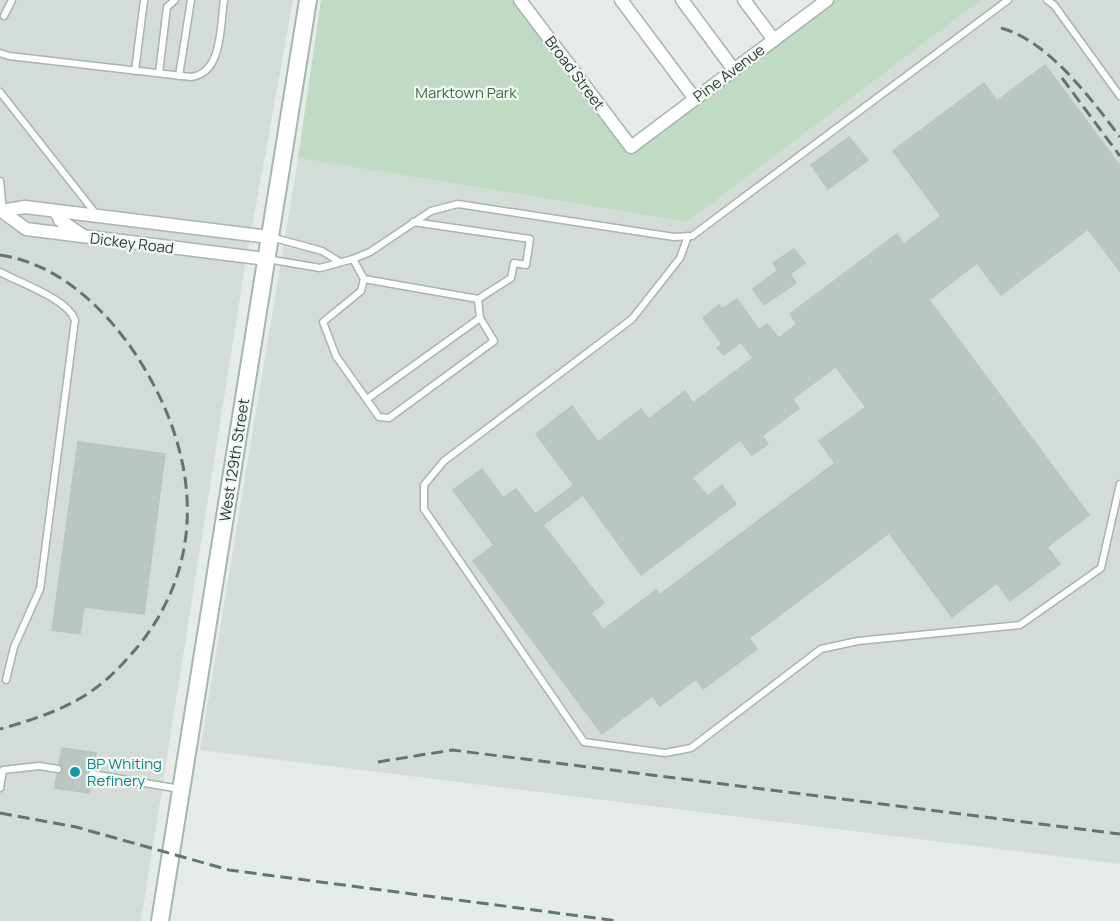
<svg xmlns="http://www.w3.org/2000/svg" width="1120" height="921" font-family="Manrope,sans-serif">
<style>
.built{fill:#d3dcd6}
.green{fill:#c0dbc3}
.building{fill:#bac7c0;stroke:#b8c5be;stroke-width:1.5;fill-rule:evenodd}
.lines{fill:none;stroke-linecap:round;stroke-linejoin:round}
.lane-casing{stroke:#a8b4ae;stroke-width:9}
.street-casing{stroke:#a8b4ae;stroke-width:15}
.secondary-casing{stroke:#a4b7ae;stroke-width:20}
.lane{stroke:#fff;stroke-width:6}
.street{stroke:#fff;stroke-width:12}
.secondary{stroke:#fff;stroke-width:16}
.rail{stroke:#60776e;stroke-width:3;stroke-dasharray:12 6;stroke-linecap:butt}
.culture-dot{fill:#0f9aa8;stroke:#f5f9f6;stroke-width:2}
.labels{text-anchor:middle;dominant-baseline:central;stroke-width:4.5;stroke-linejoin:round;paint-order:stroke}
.street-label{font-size:15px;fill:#263c33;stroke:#f5f9f6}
.park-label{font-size:15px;fill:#346f42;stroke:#f5f9f6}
.culture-label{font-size:15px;fill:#0d838f;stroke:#f5f9f6;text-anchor:start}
</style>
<rect width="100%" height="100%" fill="#e5ece8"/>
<g class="built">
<path d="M0,0H293L244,272L141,921H0Z"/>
<path d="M981,0H1120V864L200,750L298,158L687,222Z"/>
</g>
<path class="green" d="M321,0H512L627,154L834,0H981L687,222L298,158Z"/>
<g class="building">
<path d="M1045,65L1120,166V271L1088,229L1001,295L977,263L929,300L1089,515L1047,547L1060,564L1010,601L997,583L952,617L889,533L749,638L757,649L703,689L696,679L660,706L652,696L602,734L473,561L494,545L453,490L482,469L503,498L516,489L535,514L574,485L536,434L572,406L598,442L641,409L649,419L685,391L693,403L753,358L741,342L724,355L717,348L722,344L703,318L719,305L722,309L737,299L759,330L767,324L779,338L797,324L790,314L897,234L904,244L941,216L893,151L984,83L997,101ZM836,367L866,407L819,441L835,463L659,595L656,590L603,630L591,613L604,603L543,525L583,495L641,575L736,504L722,485L708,496L692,478L740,440L752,455L768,444L762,436L799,408L792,399Z"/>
<path d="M849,137L868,160L828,189L811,165Z"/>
<path d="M794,249L805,263L790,274L796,283L764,305L753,289L778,270L773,263Z"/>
<path d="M78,442L165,454L144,614L84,607L80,634L52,630Z"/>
<path d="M62,748L96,753L93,769L87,773L91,779L89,793L55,788L57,774L63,770L59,764Z"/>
</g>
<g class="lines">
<g class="lane-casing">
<g id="lane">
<path d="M1047,0L1054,5L1120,96"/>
<path d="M4,16L12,0"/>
<path d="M0,53L9,56L191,77C223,73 220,26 224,0"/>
<path d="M135,71L144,0"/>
<path d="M159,73L167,7L175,0"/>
<path d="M179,76L191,0"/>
<path d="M0,92L96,214"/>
<path d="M0,181L3,211"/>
<path d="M413,222L530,239L526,265L514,263L511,278L478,299"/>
<path d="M688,236L680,258L632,319L444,461L424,485V509L584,742L665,753L691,748L821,649L858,641L1020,625L1101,568L1120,484"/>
<path d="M271,237L322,251L340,262"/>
<path d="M267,259L320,268L353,259L370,252L431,211L458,204L674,237L692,236L1008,0"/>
<path d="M353,259L364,279L478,299L480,318L494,341L389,418L379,417L336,356L323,322L361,291L364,279"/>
<path d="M0,272C20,283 68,299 75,320L40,589L14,647L6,680"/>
<path d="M367,399L480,318"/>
<path d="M92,774L180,789"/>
<path d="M0,788L3,770L39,766L58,769"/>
</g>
</g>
<g class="street-casing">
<g id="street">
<path d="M520,0L631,147L827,0"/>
<path d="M621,0L695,99"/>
<path d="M682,0L734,70"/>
<path d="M744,0L774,40"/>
<path d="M0,211L25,207L269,237"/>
<path d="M56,211L60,220L83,236"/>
<path d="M3,212L26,229L266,259"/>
</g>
</g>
<g class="secondary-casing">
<path id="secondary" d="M160,921L308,0"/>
</g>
<use href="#lane" class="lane"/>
<use href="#street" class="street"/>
<use href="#secondary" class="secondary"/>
<g class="rail">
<path d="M1001,28C1049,41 1091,99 1120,137"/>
<path d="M1062,78L1120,156"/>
<path d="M0,255C55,263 99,303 130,346C194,438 214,550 140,644C123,664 107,682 84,696C58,712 29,721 0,729"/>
<path d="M378,762L452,750L1120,834"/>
<path d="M0,813L76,827L229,870L618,921"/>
</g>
</g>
<circle class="culture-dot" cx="75" cy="772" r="6"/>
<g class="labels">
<g class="street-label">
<text transform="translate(575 73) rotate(53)">Broad Street</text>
<text transform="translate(729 73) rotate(-37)">Pine Avenue</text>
<text transform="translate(132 243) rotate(7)">Dickey Road</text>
<text transform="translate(234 460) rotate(-81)">West 129th Street</text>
</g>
<g class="park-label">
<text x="466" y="92">Marktown Park</text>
</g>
<g class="culture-label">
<text x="87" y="763">BP Whiting<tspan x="87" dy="17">Refinery</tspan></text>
</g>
</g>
</svg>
